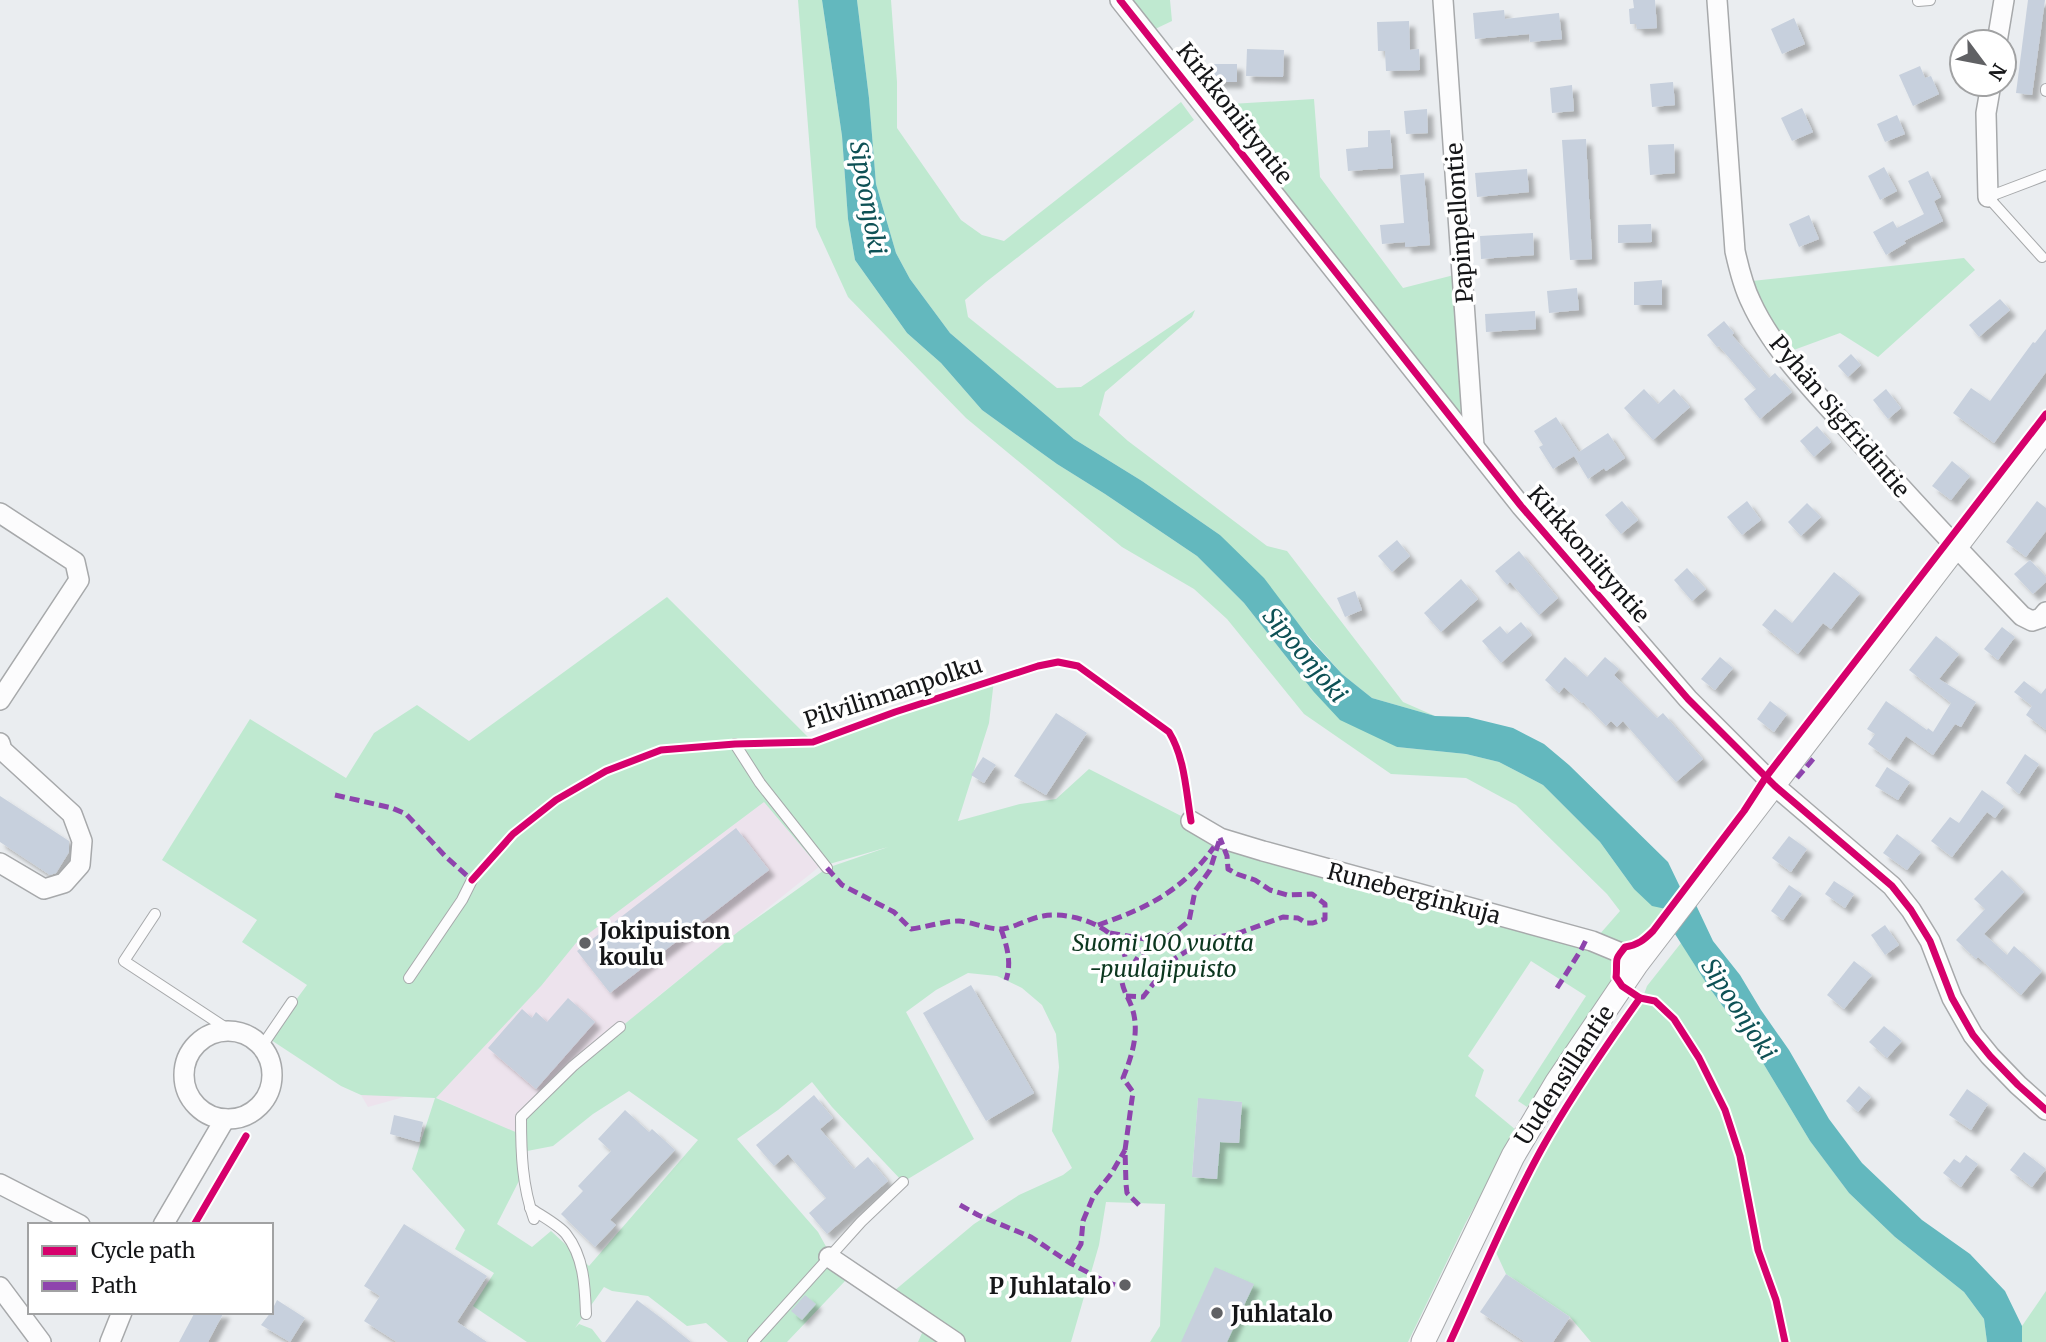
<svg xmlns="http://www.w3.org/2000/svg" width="2046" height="1342" font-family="Merriweather,serif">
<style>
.education{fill:#ede3ed}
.green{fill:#bfe9d0;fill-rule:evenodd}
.water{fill:#63b8be}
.building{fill:#c7d0dd;filter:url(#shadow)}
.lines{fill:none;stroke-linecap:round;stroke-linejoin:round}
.service-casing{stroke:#a7a9ab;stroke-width:12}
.minor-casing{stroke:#a7a9ab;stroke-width:22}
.tertiary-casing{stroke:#a7a9ab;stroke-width:25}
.service{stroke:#fcfcfd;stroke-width:10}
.minor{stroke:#fcfcfd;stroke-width:19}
.tertiary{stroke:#fcfcfd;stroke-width:23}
.quiet{stroke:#8e44ad;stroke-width:5;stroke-dasharray:10 5;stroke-linecap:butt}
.cycleway-casing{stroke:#fff;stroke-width:11}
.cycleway{stroke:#d6006c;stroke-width:7}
.poi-dot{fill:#606164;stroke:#fff;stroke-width:2.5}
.labels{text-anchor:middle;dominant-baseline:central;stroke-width:7;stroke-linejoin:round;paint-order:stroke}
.street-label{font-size:23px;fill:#151618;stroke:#fff}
.poi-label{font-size:23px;font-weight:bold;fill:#151618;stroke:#fff;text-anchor:start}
.park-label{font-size:23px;font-style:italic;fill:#0c371f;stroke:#fff}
.water-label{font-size:24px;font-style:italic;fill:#0e5155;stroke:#fff}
</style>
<defs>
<filter id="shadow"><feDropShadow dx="6" dy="6" stdDeviation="2" flood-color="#0004"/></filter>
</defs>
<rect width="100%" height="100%" fill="#eaedf0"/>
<path class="education" d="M751,786L819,867L651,1002L521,1135L435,1097H404L368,1107L361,1095L411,995Z"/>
<g class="green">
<path d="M798,0H822L842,136L848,219L855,260L907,333L941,363L982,410L1057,464L1105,494L1197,556L1244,603L1313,691L1397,747L1466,754L1499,762L1543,785L1600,842L1634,889L1666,909C1656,923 1642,946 1621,943C1614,943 1606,938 1599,935L1620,911L1607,894L1516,805L1466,778L1391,774L1304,714L1227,619L1194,589L1122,547L966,418L848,297L816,227Z"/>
<path d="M857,0H891L897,82V128L961,220L982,235L1004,241L1181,102L1194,120L986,282L965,300L968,317L1057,388L1081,387L1195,310L1192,317L1105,392L1099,415L1128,441L1267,546L1287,551L1403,702L1435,716L1372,698L1342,674L1220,535L1142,481L1074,439L950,333L910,279L896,253L876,184L869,98Z"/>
<path d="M1131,0H1170L1172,21L1153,30Z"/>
<path d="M1314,99L1320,177L1403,288L1454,275L1466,412L1460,419L1214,105Z"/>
<path d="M1964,258L1975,270L1878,357L1840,333L1791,351L1769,323L1752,281Z"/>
<path d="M667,597L813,742L994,680L989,723L958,821L1020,804L1056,799L1089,769L1191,821L1586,940L1616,961L1615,975L1603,996L1527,1107L1518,1101L1586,996L1531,961L1468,1056L1484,1070L1475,1096L1516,1130L1465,1224L1408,1342H1150L1160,1326L1165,1204L1106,1202L1099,1245L1071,1342H918L927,1322L888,1296L974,1224L1019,1195L1063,1175L1072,1168L1052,1131L1059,1067L1056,1034L1042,1005L1022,988L997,976L968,973L936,990L906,1012L974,1139L903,1182L832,1107L812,1082L778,1110L737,1139L818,1232L845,1281L787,1342H728L706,1323L687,1326L648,1296L612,1291L604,1287L575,1328L579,1324L592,1329L602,1342H527L473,1306L494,1273L455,1249L465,1230L412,1169L435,1098L361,1095L341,1086L268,1038L307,985L242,942L257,920L162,860L250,719L346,778L374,733L417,705L469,741ZM764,802L819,867L888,847L827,868L739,931L573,1066L521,1117L520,1134L436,1098L541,986L576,943ZM629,1091L698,1140L589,1266L551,1231L532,1247L497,1224L523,1173L522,1152L553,1146L593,1114ZM1198,1099L1242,1102L1239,1143L1220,1142L1216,1179L1192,1177Z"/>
<path d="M1681,943L1708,986L1757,1053L1810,1141L1849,1193L1895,1237L1964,1292L1984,1319L1987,1342H1591L1570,1317L1506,1274L1494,1248L1567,1112L1639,1008L1647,986Z"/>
<path d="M2046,1291V1342H2022V1326Z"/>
</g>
<g class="water">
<path d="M822,0H857L869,98L876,184L896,253L910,279L950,333L1074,439L1142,481L1220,535L1264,578L1310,639L1342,674L1372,698L1435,716L1468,717L1513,728L1544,744L1569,765L1668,862L1681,889L1666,909L1652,906L1634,889L1600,842L1543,785L1499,762L1466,754L1397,747L1340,720L1313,691L1244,603L1197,556L1105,494L1057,464L982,410L941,363L907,333L855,260L848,219L842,136Z"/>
<path d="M1696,905L1713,941L1740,975L1761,1010L1789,1050L1829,1119L1862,1163L1922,1220L1970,1254L2005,1291L2022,1326V1342H1987L1984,1319L1964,1292L1895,1237L1849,1193L1810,1141L1757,1053L1708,986L1675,934Z"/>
</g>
<g class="building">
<path d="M1633,0H1655L1657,28L1637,29L1636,24H1630L1629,9L1634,8Z"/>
<path d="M2028,0H2045L2032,95L2016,93Z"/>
<path d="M1504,10L1505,19L1559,13L1562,39L1530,42L1529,34L1475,39L1473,13Z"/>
<path d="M1794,18L1805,44L1782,54L1771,29Z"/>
<path d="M1409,21L1410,50L1419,49L1420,70L1386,71L1385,51H1378L1377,22Z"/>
<path d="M1247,49L1284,50L1283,77L1246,76Z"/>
<rect x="1213" y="64" width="24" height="18"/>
<path d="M1920,66L1925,78L1931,76L1939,94L1913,106L1899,75Z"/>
<path d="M1673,82L1675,105L1652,107L1650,84Z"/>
<path d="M1572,85L1574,111L1552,113L1550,88Z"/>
<path d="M1802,108L1813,132L1792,141L1781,118Z"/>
<path d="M1427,109L1428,133L1406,134L1404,111Z"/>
<path d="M1897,115L1905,134L1885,142L1877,124Z"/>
<path d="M1390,130L1393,168L1348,171L1346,149L1368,147V131Z"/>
<path d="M1586,139L1592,259L1570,260L1562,140Z"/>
<path d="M1674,144L1675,173L1650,175L1648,145Z"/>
<path d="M1884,167L1897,191L1880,200L1868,176Z"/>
<path d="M1527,169L1529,192L1477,197L1475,173Z"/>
<path d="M1928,171L1941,197L1934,201L1943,221L1904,241L1906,243L1886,255L1873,232L1893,221L1897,228L1924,214L1908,181Z"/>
<path d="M1424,173L1430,245L1405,247V242L1382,244L1380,225L1404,223L1400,175Z"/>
<path d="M1809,215L1819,239L1799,247L1789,224Z"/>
<path d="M1651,224L1652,242L1618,243V225Z"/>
<path d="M1533,233L1534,255L1481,259L1480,236Z"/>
<path d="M1662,280V305H1634V282Z"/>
<path d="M1577,288L1579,310L1549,313L1547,291Z"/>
<path d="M2000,299L2010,310L1979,337L1969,325Z"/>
<path d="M1535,311L1536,329L1486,332L1485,314Z"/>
<path d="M1724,321L1734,333L1732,335L1769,378L1775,373L1792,392L1760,419L1744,399L1756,389L1719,346L1717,347L1707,335Z"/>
<path d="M2046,329V372L1994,443L1953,413L1971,388L1990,401L2033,342L2035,343Z"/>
<path d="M1851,354L1861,365L1848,377L1838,366Z"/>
<path d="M1644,389L1658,404L1674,389L1690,407L1653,440L1624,408Z"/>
<path d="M1886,389L1901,408L1888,419L1873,400Z"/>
<path d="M1556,417L1579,452L1608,433L1625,458L1606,471L1604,468L1588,479L1574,456L1553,469L1539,447L1543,445L1534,431Z"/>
<path d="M1817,426L1831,442L1814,457L1800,441Z"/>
<path d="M1952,461L1970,476L1951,500L1932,486Z"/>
<path d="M1622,501L1638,520L1621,534L1605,515Z"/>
<path d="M1747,501L1761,520L1742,535L1727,517Z"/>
<path d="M2037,501L2046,508V531L2026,557L2006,542Z"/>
<path d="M1807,503L1821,517L1801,536L1788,522Z"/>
<path d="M1397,540L1410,556L1392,572L1378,556Z"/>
<path d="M1519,551L1558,598L1539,615L1510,582L1507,585L1495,571Z"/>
<path d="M2030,560L2046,577V582L2033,594L2014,574Z"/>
<path d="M1687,568L1706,589L1692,601L1674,580Z"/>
<path d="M1834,572L1860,593L1831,629L1823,623L1798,654L1762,625L1775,609L1792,623Z"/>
<path d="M1461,579L1478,599L1441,632L1424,613Z"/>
<path d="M1355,591L1362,610L1345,617L1337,598Z"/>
<path d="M1521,622L1532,635L1501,663L1482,641L1500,626L1507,634Z"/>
<path d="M2002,627L2015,637L1998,660L1984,649Z"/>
<path d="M1936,636L1959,654L1939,679L1976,702L1961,727L1955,724L1933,755L1906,736L1890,760L1868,744L1875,734L1867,729L1886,701L1927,730L1928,728L1933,732L1951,703L1909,670Z"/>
<path d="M1565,657L1587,677L1605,657L1619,669L1614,675L1657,718L1663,713L1703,759L1676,782L1623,721L1617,727L1611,721L1606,726L1583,702L1582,703L1564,687L1559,693L1545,680Z"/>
<path d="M1720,657L1733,668L1715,690L1701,679Z"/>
<path d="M2024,681L2041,694L2046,688V730L2026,715L2032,706L2014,692Z"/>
<path d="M1770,701L1787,714L1774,732L1757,719Z"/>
<path d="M1056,713L1087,733L1046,795L1014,776Z"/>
<path d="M2025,754L2039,764L2019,794L2006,783Z"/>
<path d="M983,757L996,765L984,783L971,775Z"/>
<path d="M1887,767L1910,782L1898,800L1875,786Z"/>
<path d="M1982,790L2004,806L1995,818L1987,812L1952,857L1931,841L1950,817L1959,823Z"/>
<path d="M0,796L69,841V852L56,873L50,875L0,842Z"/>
<path d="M736,828L769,870L610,993L577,951Z"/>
<path d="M1897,834L1921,852L1907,870L1883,853Z"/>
<path d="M1789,836L1807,849L1791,872L1772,858Z"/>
<path d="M2002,870L2024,892L1984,934L2007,955L2014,946L2042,971L2021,995L1978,957L1976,959L1956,940L1985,909L1974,899Z"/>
<path d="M1834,881L1854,894L1845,908L1825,894Z"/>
<path d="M1789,885L1802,894L1783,920L1771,911Z"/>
<path d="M1885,925L1899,945L1885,955L1871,935Z"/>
<path d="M1854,961L1872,975L1844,1009L1827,995Z"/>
<path d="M971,985L1034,1093L986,1121L923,1013Z"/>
<path d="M568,998L595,1022L536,1089L488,1048L522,1009L532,1018L536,1012L547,1022Z"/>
<path d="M1884,1026L1902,1041L1887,1058L1869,1042Z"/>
<path d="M1859,1086L1871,1097L1858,1112L1846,1101Z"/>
<path d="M1967,1089L1988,1104L1971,1130L1949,1115Z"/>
<path d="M814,1095L833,1118L820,1129L854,1169L868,1157L888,1181L827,1234L809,1213L826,1198L788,1154L774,1166L756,1145Z"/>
<path d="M1198,1098L1242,1102L1239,1143L1220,1142L1217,1179L1192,1177Z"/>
<path d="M625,1110L649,1132L652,1129L675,1150L610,1220L616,1225L595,1247L561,1214L583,1191L578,1186L611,1151L598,1139Z"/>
<path d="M394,1115L423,1122L419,1142L390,1134Z"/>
<path d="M2024,1152L2046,1169L2032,1187L2010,1170Z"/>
<path d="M1966,1155L1978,1164L1961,1187L1943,1173L1954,1159L1960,1163Z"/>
<path d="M404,1224L487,1276L457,1322L487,1342H397L364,1321L380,1296L364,1286Z"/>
<path d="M1215,1267L1254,1284L1227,1342H1181Z"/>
<path d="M1506,1274L1570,1317L1553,1342H1525L1480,1312Z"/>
<path d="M805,1295L816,1304L802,1320L791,1311Z"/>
<path d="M277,1300L305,1318L290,1342L261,1325L271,1312Z"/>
<path d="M637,1300L661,1318L691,1342H605Z"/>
<path d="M195,1312H224L208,1342H179Z"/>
</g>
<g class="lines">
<g class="service-casing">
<g id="service">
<path d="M1918,1L1930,0"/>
<path d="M2046,91V89"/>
<path d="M2042,257L1988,197L2046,175"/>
<path d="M735,744L760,783L827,868"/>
<path d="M155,914L124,961L229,1030"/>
<path d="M409,978L462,900L472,880"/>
<path d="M262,1046L292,1002"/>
<path d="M530,1208C540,1215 559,1225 566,1234C584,1257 585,1286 586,1314"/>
<path d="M534,1219C522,1186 521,1152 521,1117L573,1066L620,1027"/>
<path d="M753,1342L861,1222L903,1182"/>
</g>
</g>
<g class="minor-casing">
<g id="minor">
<path d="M1120,0L1521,506L1688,699L1775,786L1892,886L1911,910L1930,941L1952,998L1973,1035L1990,1056L2018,1085L2046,1110"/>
<path d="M1443,0L1474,446"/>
<path d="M1717,0L1735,251C1739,269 1743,286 1751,302C1775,355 1830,408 1869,452C1919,508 1970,562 2022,616L2032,621L2041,618L2046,612"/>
<path d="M1997,42L2004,0"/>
<path d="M1988,197L1986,113L1991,84"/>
<path d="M0,513L75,562L79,580L0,700"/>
<path d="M0,743L2,750L72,814L82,841L80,865L64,883L44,889L0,863"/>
<path d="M1191,821L1220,838L1263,851L1592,941L1621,953L1636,965"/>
<circle cx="228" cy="1075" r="44"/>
<path d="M0,1184L80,1225"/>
<path d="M163,1225L225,1119"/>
<path d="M829,1257L955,1342"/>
<path d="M0,1287L41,1342"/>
<path d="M110,1342L122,1312"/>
</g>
</g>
<g class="tertiary-casing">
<path id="tertiary" d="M1423,1342L1513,1156L1557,1082L1636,965L2046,429"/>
</g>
<use href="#service" class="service"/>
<use href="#minor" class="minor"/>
<use href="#tertiary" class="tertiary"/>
<g class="quiet">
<path d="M1797,778L1814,758"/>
<path d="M335,795L392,808L406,814L446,857L472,880"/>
<path d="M827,868L842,885L894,912L911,929C926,927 944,921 959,921C971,922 991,930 1002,929C1013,928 1030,918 1043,916C1076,910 1137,933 1124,975"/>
<path d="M1098,925C1148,908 1183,890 1214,847"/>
<path d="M1001,929C1007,946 1012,963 1006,980"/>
<path d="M1110,933L1157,941"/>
<path d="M1557,988L1581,950L1586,940"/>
<path d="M1126,996L1143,997L1171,961L1206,939L1239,933L1283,917L1298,918L1306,923H1313L1325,919V904L1312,894L1287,895L1270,890L1255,880L1237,874L1228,869L1227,856L1220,838"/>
<path d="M960,1205L978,1215L1031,1237L1070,1263L1106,1282L1133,1291"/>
<path d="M1139,1205L1127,1193L1126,1184L1125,1150L1133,1092L1123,1078C1132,1056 1140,1031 1132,1008C1129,998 1124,993 1122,982L1138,957L1157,941L1174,933L1189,921L1195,891L1210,870L1220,838"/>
<path d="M1070,1263L1081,1244L1083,1221L1093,1197L1111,1174L1125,1150"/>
</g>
<g class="cycleway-casing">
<g id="cycleway">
<path d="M1120,0L1521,506L1688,699L1775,786L1892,886L1911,910L1930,941L1952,998L1973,1035L1990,1056L2018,1085L2046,1110"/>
<path d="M472,880L513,834L556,800L606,771L661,750L735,744L813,742L895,712L1038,666L1058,662L1078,666L1169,732C1185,758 1186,792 1191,821"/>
<path d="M1640,998L1655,1001L1674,1019L1699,1058L1725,1110L1740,1156L1758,1250L1776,1300L1785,1342"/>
<path d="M194,1225L246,1136"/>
<path d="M1450,1342C1480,1277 1507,1212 1541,1150C1571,1096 1605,1047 1640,998L1622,986L1616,977C1617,971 1616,963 1617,959C1618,955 1623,950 1625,947C1638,945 1644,940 1653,931L1744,811L1766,777L2046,414"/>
</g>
</g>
<use href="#cycleway" class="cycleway"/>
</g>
<g class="poi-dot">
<circle cx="585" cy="943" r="7"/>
<circle cx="1125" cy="1285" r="7"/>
<circle cx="1217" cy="1313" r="7"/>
</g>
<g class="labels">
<g class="street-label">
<text transform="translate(1235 113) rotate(52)">Kirkkoniityntie</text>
<text transform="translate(1459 223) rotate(-94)">Papinpellontie</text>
<text transform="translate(1840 416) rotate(50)">Pyhän Sigfridintie</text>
<text transform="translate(1589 554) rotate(49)">Kirkkoniityntie</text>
<text transform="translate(893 692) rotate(-18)">Pilvilinnanpolku</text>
<text transform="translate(1414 893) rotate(15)">Runeberginkuja</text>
<text transform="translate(1564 1075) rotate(-57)">Uudensillantie</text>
</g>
<g class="poi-label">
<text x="599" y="930">Jokipuiston<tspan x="599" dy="26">koulu</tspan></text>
<text x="1111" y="1285" text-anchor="end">P Juhlatalo</text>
<text x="1231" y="1313">Juhlatalo</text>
</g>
<g class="park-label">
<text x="1163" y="942">Suomi 100 vuotta<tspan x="1163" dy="26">-puulajipuisto</tspan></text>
</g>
<g class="water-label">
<text transform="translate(868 198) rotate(80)">Sipoonjoki</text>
<text transform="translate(1305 655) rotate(50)">Sipoonjoki</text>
<text transform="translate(1739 1009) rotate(57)">Sipoonjoki</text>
</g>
</g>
<rect x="28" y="1223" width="245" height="91" fill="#ffffff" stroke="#a1a2a3" stroke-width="2"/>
<rect x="42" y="1246" width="35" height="10" fill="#d6006c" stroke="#a1a2a3" stroke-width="2"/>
<text x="91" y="1258" font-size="21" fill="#151618">Cycle path</text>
<rect x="42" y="1281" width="35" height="10" fill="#8e44ad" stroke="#a1a2a3" stroke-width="2"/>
<text x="91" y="1293" font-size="21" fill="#151618">Path</text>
<g transform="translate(1983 63) rotate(122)"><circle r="33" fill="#ffffff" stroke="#a1a2a3" stroke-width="2"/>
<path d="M0-5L12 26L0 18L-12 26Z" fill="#606164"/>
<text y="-10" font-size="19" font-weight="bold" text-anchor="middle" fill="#151618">N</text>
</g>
</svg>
